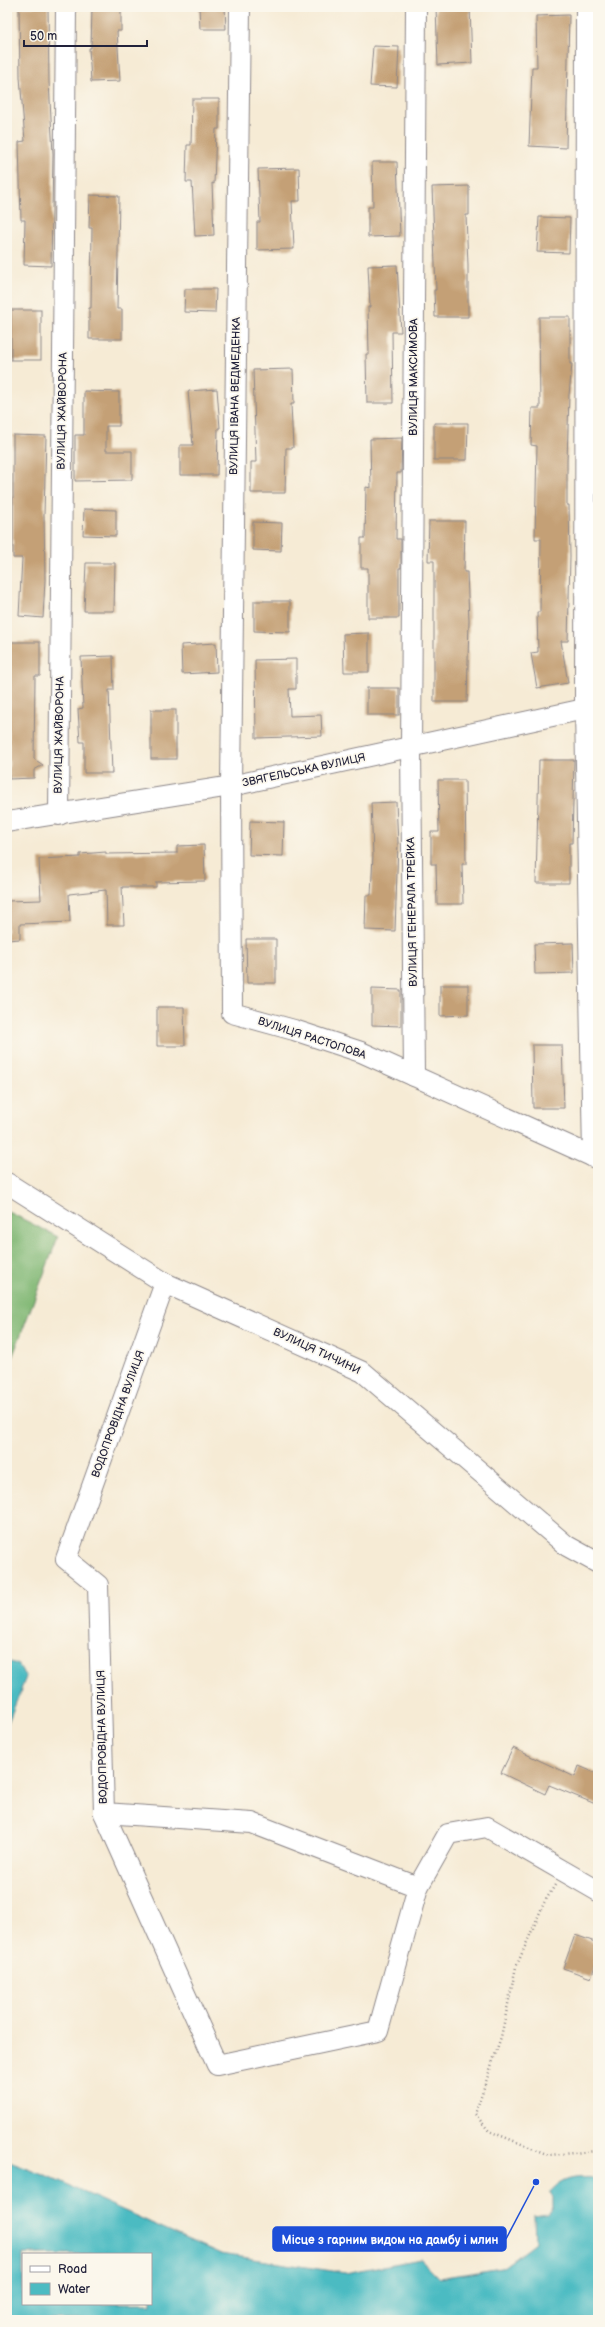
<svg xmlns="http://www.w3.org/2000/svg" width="605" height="2327" font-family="'Balsamiq Sans',sans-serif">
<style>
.forest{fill:#81b875;stroke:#526d58}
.water{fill:#4cbbc2;stroke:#376e7e;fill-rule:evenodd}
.building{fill:#c4a076}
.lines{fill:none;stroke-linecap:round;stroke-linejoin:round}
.minor-casing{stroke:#8c8688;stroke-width:22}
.path{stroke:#8c8688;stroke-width:2.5;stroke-dasharray:1 3;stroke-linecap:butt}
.minor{stroke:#fff;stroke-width:20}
.labels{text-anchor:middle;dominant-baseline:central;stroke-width:3.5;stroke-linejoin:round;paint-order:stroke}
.street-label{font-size:11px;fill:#22223b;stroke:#fbf7ec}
.leader{fill:none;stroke:#1d4ed8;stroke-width:1.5}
.callout-dot{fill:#1d4ed8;stroke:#fbf7ec;stroke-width:1.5}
.callout{fill:#1d4ed8;stroke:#1d4ed8;stroke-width:1.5}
.callout-label{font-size:12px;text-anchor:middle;font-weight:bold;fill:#fff}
</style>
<rect width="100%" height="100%" fill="#fbf7ec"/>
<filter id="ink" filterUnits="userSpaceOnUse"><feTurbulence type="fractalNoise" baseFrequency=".025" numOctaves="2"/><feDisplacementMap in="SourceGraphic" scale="8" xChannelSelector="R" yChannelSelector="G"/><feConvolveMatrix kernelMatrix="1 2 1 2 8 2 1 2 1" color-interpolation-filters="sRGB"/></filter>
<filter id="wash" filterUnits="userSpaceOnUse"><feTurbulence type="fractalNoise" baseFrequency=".012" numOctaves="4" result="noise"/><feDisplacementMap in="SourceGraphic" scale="16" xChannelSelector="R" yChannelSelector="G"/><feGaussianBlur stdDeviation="0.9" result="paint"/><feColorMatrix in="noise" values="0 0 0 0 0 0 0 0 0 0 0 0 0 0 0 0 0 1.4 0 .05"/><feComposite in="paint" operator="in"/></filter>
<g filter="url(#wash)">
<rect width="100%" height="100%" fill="#f6ebd5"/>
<path class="forest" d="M7,1211L58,1237L7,1371Z"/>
<g class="water">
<path d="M7,1661L17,1664L26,1677L7,1725Z"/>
<path d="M7,2161L44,2175L221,2254L345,2273L421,2259L440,2278L501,2268L535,2242L534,2216L548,2214L553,2208V2197L549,2193C564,2176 577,2177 598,2178V2320H7ZM23,2254H151V2304H23Z"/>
</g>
<g id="blocks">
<g class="building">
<path d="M19,7H48L49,82L53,154L51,266L24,265L25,220H21L19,142L25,141L20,77Z"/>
<path d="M92,7H121V31H117L120,81L91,82L89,48H91Z"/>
<path d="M199,7H225L226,29H200Z"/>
<path d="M436,7H470L472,63L438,65Z"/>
<path d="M569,15L566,148L529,146L532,67H537L536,16Z"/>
<path d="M373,46L399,47L397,87L370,86Z"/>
<path d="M192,99H219V129H216L214,184L212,183L214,235L195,236L192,182H186L187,145H191Z"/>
<path d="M372,162H397L400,236L368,237V207H373Z"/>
<path d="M299,168L300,201H292L294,249L257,250V222H260L258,169Z"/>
<path d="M469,186V215H466L468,265V317H435L434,290H436L432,187Z"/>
<path d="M90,195L119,196L117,309H122V339H89V308H91L92,228H89Z"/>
<path d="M539,217L570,218L569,253L537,252Z"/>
<path d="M397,265L401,332H392L393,403H367L366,354H369L368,307H370L368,266Z"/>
<path d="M185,289H216L215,313L184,312Z"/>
<rect x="11" y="310" width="30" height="50"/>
<path d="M539,317H570V364H572L569,395L567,461V505H569L570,556L568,641H561L568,683L537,688L531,653L538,652L537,612H540L541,539H535L537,446L531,445L532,408H540Z"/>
<path d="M293,369L294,404H291L293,448H286L285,493H251V462H256L253,370Z"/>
<path d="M217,389L220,428H218L217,475H180V445H193L188,391Z"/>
<path d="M84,391L119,392V426H106V451H132V480L75,481V435H84Z"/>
<path d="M434,423H468L467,460H434Z"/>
<path d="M13,435L46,436L44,515L45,580L43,618L19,616L22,558H13Z"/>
<path d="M402,438L401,473H397L396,539H401V568H399V618H368V568H361V538H365L366,487L371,488L370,439Z"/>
<path d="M84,509L116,510V536L83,535Z"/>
<path d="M429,521H465L464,572H467L469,620L467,702H434V561H428Z"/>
<path d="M253,522L282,523L281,551L253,550Z"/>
<path d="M86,563H115L114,611H84Z"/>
<path d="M254,601H290V632L254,631Z"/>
<path d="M369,633V672H344L343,634Z"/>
<path d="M8,642H40V676H35L34,759L43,765L34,770V778L9,779V730L7,729Z"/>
<path d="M216,643L217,672L182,674L181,645Z"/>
<path d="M113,656L114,690H109L112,773H84V742H80L78,709L83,708L81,657Z"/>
<path d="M296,659V689H289L290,716L321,715L322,736L256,738L255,660Z"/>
<rect x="367" y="688" width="32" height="27"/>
<rect x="151" y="710" width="25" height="49"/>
<path d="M539,760H574L572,843H569V883H536Z"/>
<path d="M438,780H465L466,864H462L463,904H437L436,864H431V832H439Z"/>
<path d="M396,802L398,843L395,931L365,930L366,895H371L373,855L371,803Z"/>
<path d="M250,821L284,822L283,856L249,855Z"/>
<path d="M204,845L205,881L156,882V887H122L124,925H107L106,890L69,894L70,922L20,924V939L7,940V901L41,900L39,859L80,857V854L106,852V854L177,853V846Z"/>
<path d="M246,939H276V983H247Z"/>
<path d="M573,943L574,973L535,974L534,944Z"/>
<path d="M440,985H468V1015L440,1016Z"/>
<path d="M372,989L401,990V1026L372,1025Z"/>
<path d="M157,1007H184L185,1046H157Z"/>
<path d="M532,1045H562L564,1108H533Z"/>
<path d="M513,1748L575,1777L579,1766L598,1774V1805L549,1785L545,1794L501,1773Z"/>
<path d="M575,1935L598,1943V1956L591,1978L563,1968Z"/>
</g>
</g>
</g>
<g filter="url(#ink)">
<use href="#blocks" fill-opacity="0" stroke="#8c8688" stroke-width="1"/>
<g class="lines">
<g class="minor-casing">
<g id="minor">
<path d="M240,7L231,786L232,1013L294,1030L361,1052L598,1159"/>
<path d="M586,7L585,709L593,1157"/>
<path d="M59,815L66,7"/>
<path d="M7,822L231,786L598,706"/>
<path d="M414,1076L411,748L416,7"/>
<path d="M7,1183L165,1283L363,1372L567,1546L598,1563"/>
<path d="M165,1283L66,1559L98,1585L104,1813L252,1823L418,1887L448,1834L487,1827L598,1891"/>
<path d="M104,1813L217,2065L378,2031L418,1887"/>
</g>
</g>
<path class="path" d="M555,1885L544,1903L516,1967L501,2037L475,2114L489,2131L549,2155L598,2151"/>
<use href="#minor" class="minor"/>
</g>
</g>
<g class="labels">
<g class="street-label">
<text transform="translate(413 377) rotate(-90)">ВУЛИЦЯ МАКСИМОВА</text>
<text transform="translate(235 396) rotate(-89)">ВУЛИЦЯ ІВАНА ВЕДМЕДЕНКА</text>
<text transform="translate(62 411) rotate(-89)">ВУЛИЦЯ ЖАЙВОРОНА</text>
<text transform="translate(59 735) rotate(-89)">ВУЛИЦЯ ЖАЙВОРОНА</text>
<text transform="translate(304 770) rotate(-12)">ЗВЯГЕЛЬСЬКА ВУЛИЦЯ</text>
<text transform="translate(412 912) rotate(-91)">ВУЛИЦЯ ГЕНЕРАЛА ТРЕЙКА</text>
<text transform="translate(312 1038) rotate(18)">ВУЛИЦЯ РАСТОПОВА</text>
<text transform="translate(317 1351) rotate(25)">ВУЛИЦЯ ТИЧИНИ</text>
<text transform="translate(118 1414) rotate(-70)">ВОДОПРОВІДНА ВУЛИЦЯ</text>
<text transform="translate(102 1737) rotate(-91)">ВОДОПРОВІДНА ВУЛИЦЯ</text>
</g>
</g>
<path class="leader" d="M536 2182L506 2239"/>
<circle class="callout-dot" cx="536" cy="2182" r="4"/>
<rect class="callout" x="273" y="2227" width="233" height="24" rx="4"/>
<g class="callout-label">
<text x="390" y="2244">Місце з гарним видом на дамбу і млин</text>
</g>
<rect width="605" height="2327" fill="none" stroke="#fbf7ec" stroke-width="24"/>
<rect x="22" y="2253" width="130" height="52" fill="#fbf7ec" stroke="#a4a2a5"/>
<rect x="30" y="2266" width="20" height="6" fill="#ffffff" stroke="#a4a2a5"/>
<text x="58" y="2273" font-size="12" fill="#22223b">Road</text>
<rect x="30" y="2283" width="20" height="12" fill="#4cbbc2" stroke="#a4a2a5"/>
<text x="58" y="2293" font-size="12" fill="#22223b">Water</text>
<path d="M24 40v6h123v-6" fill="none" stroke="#22223b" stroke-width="2"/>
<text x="30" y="40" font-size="12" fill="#22223b" stroke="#fbf7ec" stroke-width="3" paint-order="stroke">50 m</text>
</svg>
